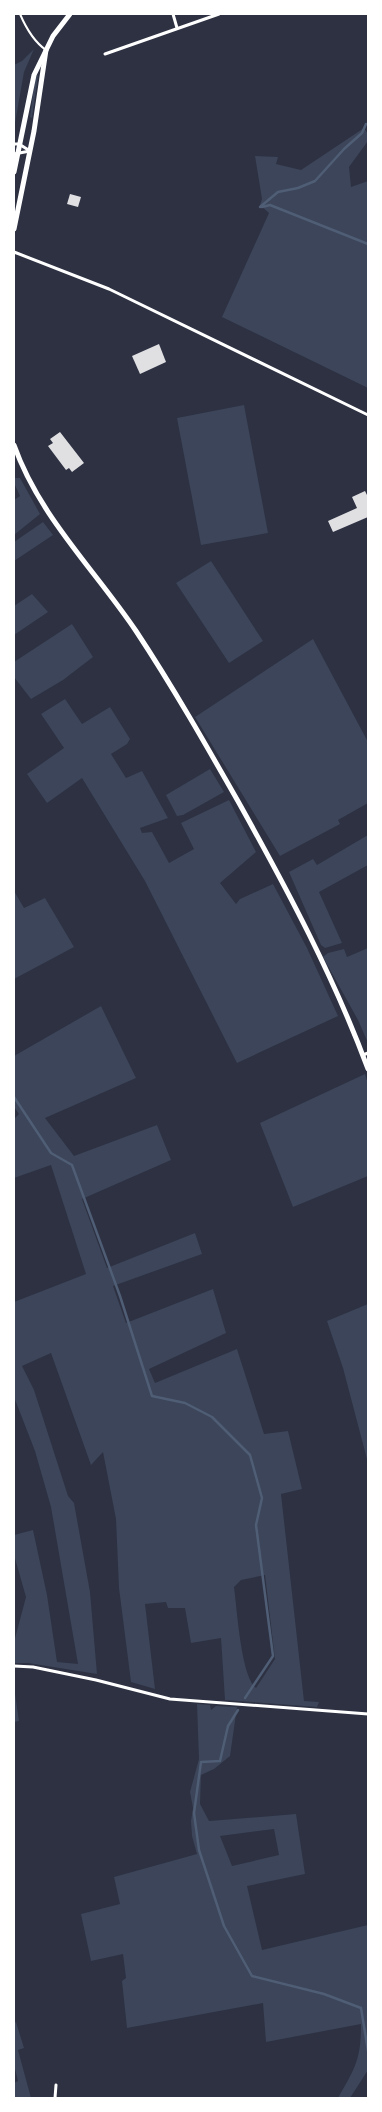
<svg xmlns="http://www.w3.org/2000/svg" width="382" height="2112" font-family="Arial,sans-serif">
<style>
.green{fill:#3c4559;fill-rule:evenodd}
.lines{fill:none;stroke-linecap:round;stroke-linejoin:round}
.stream{stroke:#4f5d75;stroke-width:2.5}
.building{fill:#e0e0e3}
.service{stroke:#fff;stroke-width:2}
.minor{stroke:#fff;stroke-width:3}
.secondary{stroke:#fff;stroke-width:5}
</style>
<rect width="100%" height="100%" fill="#2d3142"/>
<g class="green">
<path d="M34,49L24,72L14,129V65L22,61Z"/>
<path d="M37,74L38,76L32,118L30,117L35,78Z"/>
<path d="M364,128L368,134V141L349,167L351,187L368,181V388L222,317L269,213L260,205L262,199L255,156L278,157L276,164L301,170Z"/>
<path d="M244,405L268,533L201,545L177,418Z"/>
<path d="M14,478H20L40,514L14,535V500L20,496L14,483Z"/>
<path d="M43,522L53,535L14,561V542Z"/>
<path d="M211,561L263,641L229,663L176,583Z"/>
<path d="M32,594L48,612L14,635V606Z"/>
<path d="M72,624L93,657L63,680L31,699L14,677V662Z"/>
<path d="M313,639L368,742V803L338,820L340,824L280,856L195,717Z"/>
<path d="M65,699L82,724L110,707L130,739L127,744L111,754L126,778L142,771L168,818L140,828L142,833L152,832L169,863L194,849L181,823L229,800L256,852L220,883L236,904L240,899L273,884L307,948L338,1016L237,1063L145,881L82,778L47,803L27,774L64,748L41,714Z"/>
<path d="M210,769L224,792L183,815L177,816L166,795Z"/>
<path d="M368,835V865L319,892L342,943L325,948L321,945L289,872L313,859L317,865Z"/>
<path d="M14,891L24,908L45,898L74,947L14,979Z"/>
<path d="M368,948V1043L358,1020L323,957L328,953L344,949L347,957Z"/>
<path d="M101,1006L136,1078L45,1118L74,1156L157,1125L171,1160L82,1199L107,1268L195,1233L202,1254L113,1286L126,1323L213,1289L226,1333L149,1369L155,1383L237,1349L264,1434L288,1431L302,1489L281,1494L304,1701L319,1702L317,1707L225,1700L221,1638L191,1643L185,1608H168L166,1602L145,1604L155,1689L131,1682L119,1588L116,1519L103,1452L91,1465L51,1353L22,1366L34,1390L68,1496L74,1503L90,1592L97,1674L28,1663H14V1642L26,1597L14,1555V1535L33,1530L47,1595L57,1662L78,1664L51,1507L35,1451L14,1397V1302L86,1274L51,1165L14,1178V1119L19,1114L14,1107V1056ZM265,1575L275,1659L256,1688C241,1676 237,1608 234,1587L241,1580Z"/>
<path d="M365,1074L368,1084V1176L293,1207L260,1123Z"/>
<path d="M368,1304V1463L343,1368L327,1321Z"/>
<path d="M14,1687L19,1721L14,1722Z"/>
<path d="M197,1704L210,1705L211,1710L216,1706L237,1707L230,1756L214,1769L201,1775L200,1804L209,1821L296,1814L305,1874L247,1886L262,1950L368,1925V2070L350,2098H338C355,2068 361,2060 361,2024L266,2042L263,2003L127,2028L122,1981L126,1978L123,1954L91,1961L81,1914L120,1904L114,1877L197,1854L192,1836L191,1821L193,1808L190,1792L199,1759ZM274,1829L279,1855L232,1866L220,1836Z"/>
<path d="M16,2022L24,2048L18,2050L31,2098H14V2083L18,2081L14,2065V2023Z"/>
</g>
<g class="lines">
<g class="stream">
<path d="M260,207L278,192L298,188L315,181L344,149L362,133L366,124"/>
<path d="M262,207L270,205L368,244"/>
<path d="M14,1097L51,1153L72,1165L120,1296L152,1396L185,1403L212,1417L250,1455L262,1498L256,1525L273,1656L245,1698"/>
<path d="M238,1710L228,1726L220,1761L201,1762L194,1813L199,1850L224,1926L252,1976L324,1994L361,2008L368,2051"/>
</g>
</g>
<g class="building">
<path d="M70,194L81,197L78,207L67,204Z"/>
<path d="M159,344L166,362L140,374L132,356Z"/>
<path d="M60,432L84,463L72,472L69,468L66,470L48,446L53,443L50,439Z"/>
<path d="M365,491L368,497V517L333,532L328,521L357,508L352,497Z"/>
</g>
<g class="lines">
<path class="service" d="M20,14C26,28 33,41 46,50"/>
<g class="minor">
<path d="M173,14L177,28"/>
<path d="M105,54L219,14"/>
<path d="M14,144H19L30,151"/>
<path d="M14,154L30,151"/>
<path d="M14,252L109,289L368,415"/>
<path d="M363,1055L368,1053"/>
<path d="M14,1666L33,1667L96,1680L170,1699L368,1714"/>
<path d="M55,2098L56,2085"/>
</g>
<g class="secondary">
<path d="M14,172L34,75L53,36L70,14"/>
<path d="M14,229L34,131L46,50"/>
<path d="M14,445C39,516 95,570 136,631C173,687 206,745 239,803C287,889 334,977 368,1069"/>
</g>
</g>
<rect width="382" height="2112" fill="none" stroke="#ffffff" stroke-width="30"/>
</svg>
